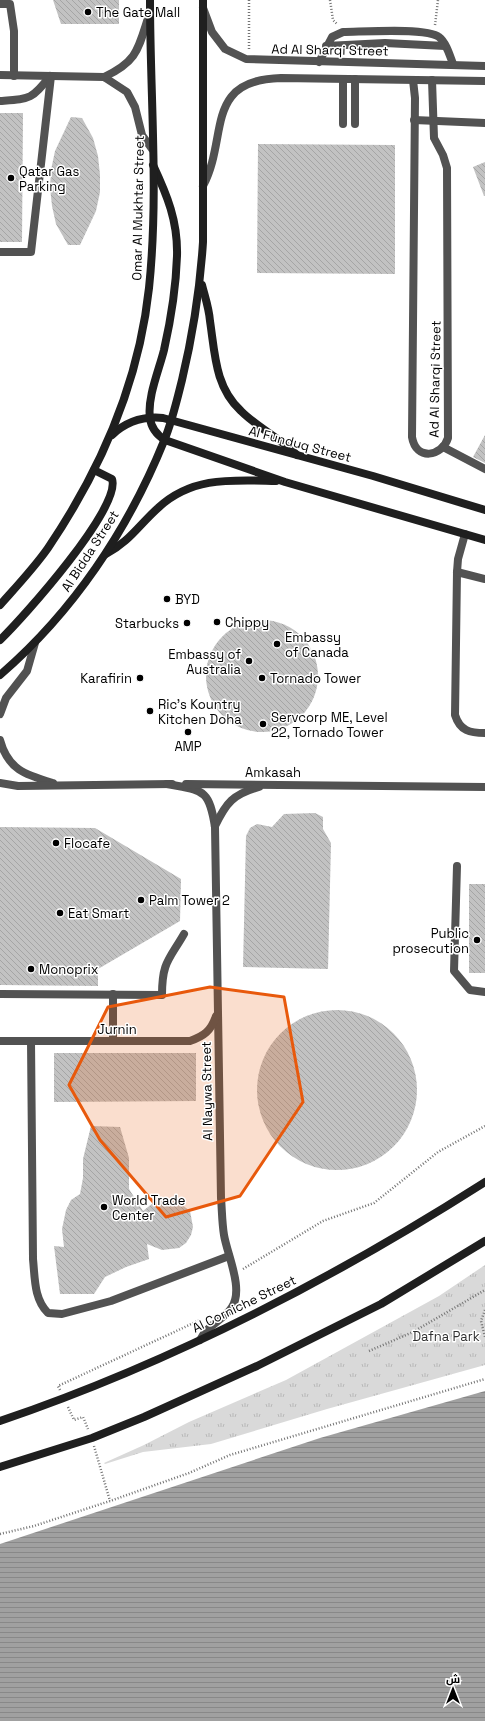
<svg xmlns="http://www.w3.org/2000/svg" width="485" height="1721" font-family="'Space Grotesk',Cairo,sans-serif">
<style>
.park{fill:url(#park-tufts)}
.water{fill:url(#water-rules)}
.building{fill:url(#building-back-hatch)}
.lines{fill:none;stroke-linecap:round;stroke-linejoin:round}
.path{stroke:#747474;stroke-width:2.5;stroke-dasharray:1 2;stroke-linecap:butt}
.lane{stroke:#525252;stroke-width:8}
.street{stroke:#525252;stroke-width:8}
.secondary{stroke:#1f1f1f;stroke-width:8}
.marked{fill:#e8590c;fill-opacity:0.2;stroke:#e8590c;stroke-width:3;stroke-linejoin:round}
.poi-dot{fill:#000;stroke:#fff;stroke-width:1.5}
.labels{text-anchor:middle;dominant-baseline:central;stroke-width:3;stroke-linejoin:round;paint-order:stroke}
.poi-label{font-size:13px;fill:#000;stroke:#fff;text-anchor:start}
.street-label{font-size:13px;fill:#000;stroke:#fff}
.park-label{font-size:13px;fill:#303030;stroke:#fff}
</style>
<defs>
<pattern id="park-tufts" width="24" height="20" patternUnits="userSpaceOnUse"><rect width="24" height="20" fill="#d9d9d9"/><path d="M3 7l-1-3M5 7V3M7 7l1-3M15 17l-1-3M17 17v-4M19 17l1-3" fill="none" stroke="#b8b8b8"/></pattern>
<pattern id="water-rules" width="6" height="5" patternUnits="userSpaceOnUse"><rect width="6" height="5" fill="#a0a0a0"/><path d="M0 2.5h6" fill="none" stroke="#888"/></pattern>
<pattern id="building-back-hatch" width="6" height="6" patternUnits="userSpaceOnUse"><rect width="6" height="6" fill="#c2c2c2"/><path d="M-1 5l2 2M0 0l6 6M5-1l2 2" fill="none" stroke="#a5a5a5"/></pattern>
</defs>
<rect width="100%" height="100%" fill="#fff"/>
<path class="park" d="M485,1265V1365L327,1409L211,1444L143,1452L105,1464L104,1463L144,1445L189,1422L286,1380L439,1296Z"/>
<path class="water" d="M485,1391V1721H0V1544L320,1438Z"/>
<g class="building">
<path d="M53,0H119V24H61Z"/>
<path d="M0,113H23L22,242H0Z"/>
<path d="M71,117L82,118L93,138L98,156L100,175V192L96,211L80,245H68L56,224L52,206L50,187L51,170L55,151Z"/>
<path d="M258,144L395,145V274L257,273Z"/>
<path d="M485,162V196H484L473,167Z"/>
<path d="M485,435V463L473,457Z"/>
<circle cx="262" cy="676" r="56"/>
<path d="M315,813L323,817V829L331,843L328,969L243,967L246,836L250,828L257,824L272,827L284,814Z"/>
<path d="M0,827L95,828L181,879L180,921L98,969V986L0,985Z"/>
<rect x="469" y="884" width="16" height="89"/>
<circle cx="337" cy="1090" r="80"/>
<path d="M54,1053H196V1101L54,1102Z"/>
<path d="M91,1126L120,1127L129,1158V1189L143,1211L153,1203L161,1200L177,1201L190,1211L193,1227L191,1235L186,1243L179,1248L162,1250L147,1244L149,1259L126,1267L105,1277L94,1294H60L54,1246L64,1247L62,1229L66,1210L71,1200L80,1194L83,1178V1159Z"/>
</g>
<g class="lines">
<g class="path">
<path d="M330,0L333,20L337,24"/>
<path d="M435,25L438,0"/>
<path d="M249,49V0"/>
<path d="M243,1269L323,1221L374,1203L438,1152L485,1126"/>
<path d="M485,1310L481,1321L485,1337"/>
<path d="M369,1351L413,1332L485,1290"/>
<path d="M60,1390L58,1386L200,1320"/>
<path d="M68,1407L74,1420L83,1417L88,1429"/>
<path d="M94,1446L110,1501"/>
<path d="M0,1534L34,1526L110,1501L189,1473L230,1455L485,1379"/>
</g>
<g class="lane">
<path d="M0,4H10L14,31V76"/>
<path d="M326,46L385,43L445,46"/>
<path d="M319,62L332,37L343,32C361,32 427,27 439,37C446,42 450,56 453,64"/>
<path d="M343,79V124"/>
<path d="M355,79V124"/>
<path d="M413,80L415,98L412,437C416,461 442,457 448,438L447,168L443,155L434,138L432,80"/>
<path d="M0,101C29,99 32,100 50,76"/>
<path d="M414,120L485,123"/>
<path d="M0,252H31L51,76"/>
<path d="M443,447L485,469"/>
<path d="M465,534L458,559L457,572L455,715C460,731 470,733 485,733"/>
<path d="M457,572L485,579"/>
<path d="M457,866L454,971L470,990L485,992"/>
<path d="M0,994L162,995C162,962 169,960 184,934"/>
<path d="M113,994V1041"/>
<path d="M31,1041L33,1259C35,1279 34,1299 48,1313L62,1314L111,1301L229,1256"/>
</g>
<g class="street">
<path d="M203,8L212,32L225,49L246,59L485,66"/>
<path d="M0,75L104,77L127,92L135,107L142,135L152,149"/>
<path d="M104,77C138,61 138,49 149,15"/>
<path d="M203,186C229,137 203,80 281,78L485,81"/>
<path d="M0,714L6,698L27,671L35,643"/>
<path d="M0,740C8,770 26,775 53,783"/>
<path d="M0,783L18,786L172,784"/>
<path d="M167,784C203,791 209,788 215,827L221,1198C222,1210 222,1223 224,1235C227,1254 244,1289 232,1307C224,1320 209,1323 200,1340"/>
<path d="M186,784L485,787"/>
<path d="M215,826C226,803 233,794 259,787"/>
<path d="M0,1041H190C204,1036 211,1031 216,1016"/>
</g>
<g class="secondary">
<path d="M153,165C167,195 178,221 177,256C176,287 171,319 164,350C159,370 147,398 150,418C151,427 157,435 165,440L285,482L485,540"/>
<path d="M202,285C205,297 209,308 210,321C215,354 215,387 241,411C258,428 280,438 297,455"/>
<path d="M112,435C127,421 143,416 163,418L373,476L485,510"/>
<path d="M106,554C129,542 139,525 158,508C192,476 233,480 276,481"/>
<path d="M0,605C16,587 34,568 48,548C100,471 139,382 149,288C159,193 150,96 150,0"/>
<path d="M0,640C23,618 122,507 112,479L94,470"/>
<path d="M0,675C73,612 128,530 164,441C172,422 177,400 182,380C193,334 200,289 203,242V0"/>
<path d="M0,1421C171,1363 333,1279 485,1182"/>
<path d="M0,1467L92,1438L144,1417L257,1366L381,1304L485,1241"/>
</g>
</g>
<path class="marked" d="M210,987L284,997L303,1102L240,1196L166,1217L100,1140L69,1085L108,1007Z"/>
<g class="poi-dot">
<circle cx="88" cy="12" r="4"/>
<circle cx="11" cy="178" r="4"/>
<circle cx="167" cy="599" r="4"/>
<circle cx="217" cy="622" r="4"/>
<circle cx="187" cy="623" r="4"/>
<circle cx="277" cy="644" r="4"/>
<circle cx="249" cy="661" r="4"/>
<circle cx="140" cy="678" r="4"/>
<circle cx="262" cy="678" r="4"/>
<circle cx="150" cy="711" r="4"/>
<circle cx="263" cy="724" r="4"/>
<circle cx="188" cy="732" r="4"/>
<circle cx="56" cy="843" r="4"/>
<circle cx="141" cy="900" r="4"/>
<circle cx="60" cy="913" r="4"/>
<circle cx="477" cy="940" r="4"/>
<circle cx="31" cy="969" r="4"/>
<circle cx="104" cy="1207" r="4"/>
</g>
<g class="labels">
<g class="poi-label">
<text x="96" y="12">The Gate Mall</text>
<text x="19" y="171">Qatar Gas<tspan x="19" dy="15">Parking</tspan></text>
<text x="175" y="599">BYD</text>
<text x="225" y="622">Chippy</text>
<text x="179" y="623" text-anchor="end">Starbucks</text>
<text x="285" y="637">Embassy<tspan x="285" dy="15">of Canada</tspan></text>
<text x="241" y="654" text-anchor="end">Embassy of<tspan x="241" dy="15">Australia</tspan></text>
<text x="132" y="678" text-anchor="end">Karafirin</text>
<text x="270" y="678">Tornado Tower</text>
<text x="158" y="704">Ric's Kountry<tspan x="158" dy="15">Kitchen Doha</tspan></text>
<text x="271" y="717">Servcorp ME, Level<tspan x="271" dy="15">22, Tornado Tower</tspan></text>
<text x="188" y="746" text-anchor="middle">AMP</text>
<text x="64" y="843">Flocafe</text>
<text x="149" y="900">Palm Tower 2</text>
<text x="68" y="913">Eat Smart</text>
<text x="469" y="933" text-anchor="end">Public<tspan x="469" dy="15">prosecution</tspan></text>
<text x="39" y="969">Monoprix</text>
<text x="112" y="1200">World Trade<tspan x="112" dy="15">Center</tspan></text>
</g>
<g class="street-label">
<text transform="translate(330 50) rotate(1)">Ad Al Sharqi Street</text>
<text transform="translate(138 208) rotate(-89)">Omar Al Mukhtar Street</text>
<text transform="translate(435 379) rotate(-89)">Ad Al Sharqi Street</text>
<text transform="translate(300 444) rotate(15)">Al Funduq Street</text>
<text transform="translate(90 551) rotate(-57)">Al Bidda Street</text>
<text x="273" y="772">Amkasah</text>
<text x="117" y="1029">Jurnin</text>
<text transform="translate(207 1091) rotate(-91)">Al Naywa Street</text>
<text transform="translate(244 1304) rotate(-26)">Al Corniche Street</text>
</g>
<g class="park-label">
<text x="446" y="1336">Dafna Park</text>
</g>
</g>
<g transform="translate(453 1689)" stroke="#ffffff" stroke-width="3" paint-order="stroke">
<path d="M0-3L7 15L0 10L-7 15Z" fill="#000000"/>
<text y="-6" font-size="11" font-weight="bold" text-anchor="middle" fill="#000000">ش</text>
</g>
</svg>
